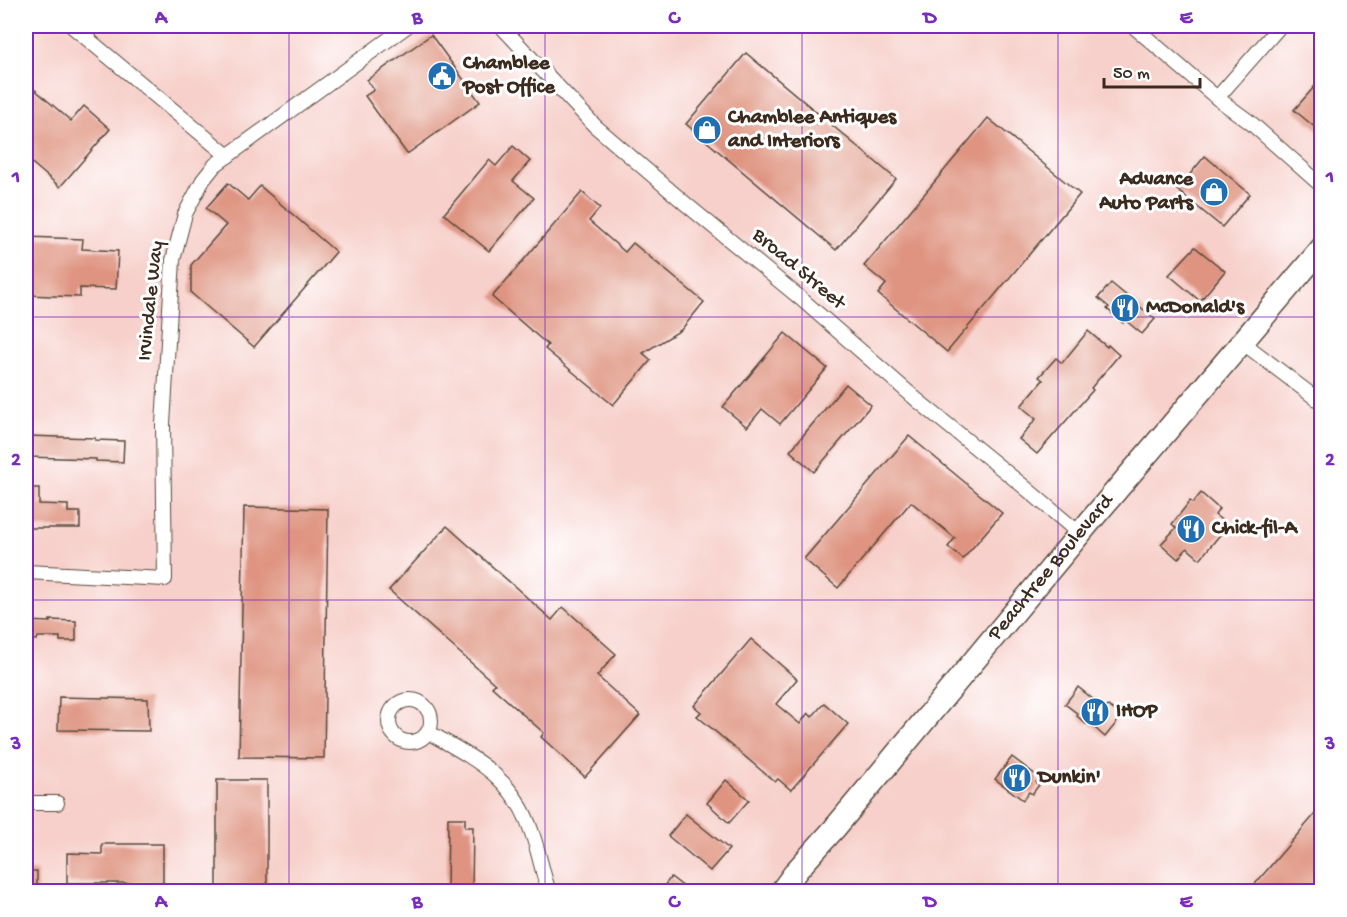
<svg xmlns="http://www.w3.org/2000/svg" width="1347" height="917" font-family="'Gochi Hand',sans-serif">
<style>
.built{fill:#f7d0cb}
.building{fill:#df9481}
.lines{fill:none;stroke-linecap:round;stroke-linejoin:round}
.minor-casing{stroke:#564739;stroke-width:16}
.trunk-casing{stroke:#564739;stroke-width:25}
.minor{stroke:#fff;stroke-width:14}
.trunk{stroke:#fff;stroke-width:22}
.grid{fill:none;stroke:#7b2cbf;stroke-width:1.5;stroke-opacity:0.55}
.labels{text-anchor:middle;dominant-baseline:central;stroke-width:6;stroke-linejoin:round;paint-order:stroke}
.poi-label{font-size:21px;font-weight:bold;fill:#3b2a1e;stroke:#fff;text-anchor:start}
.street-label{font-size:21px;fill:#3b2a1e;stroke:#fff}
.neatline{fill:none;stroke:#7b2cbf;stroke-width:2}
.grid-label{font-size:20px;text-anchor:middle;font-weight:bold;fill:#7b2cbf}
</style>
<rect width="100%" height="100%" fill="#fff"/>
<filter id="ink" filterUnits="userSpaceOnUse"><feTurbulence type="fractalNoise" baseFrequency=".0167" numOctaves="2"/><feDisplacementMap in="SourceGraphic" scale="12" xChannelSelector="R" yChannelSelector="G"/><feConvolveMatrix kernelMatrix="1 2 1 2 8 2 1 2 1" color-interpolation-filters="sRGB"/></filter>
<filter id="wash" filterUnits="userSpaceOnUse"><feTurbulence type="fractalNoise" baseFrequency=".008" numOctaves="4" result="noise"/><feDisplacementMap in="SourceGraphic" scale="24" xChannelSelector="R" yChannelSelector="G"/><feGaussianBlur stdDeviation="1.35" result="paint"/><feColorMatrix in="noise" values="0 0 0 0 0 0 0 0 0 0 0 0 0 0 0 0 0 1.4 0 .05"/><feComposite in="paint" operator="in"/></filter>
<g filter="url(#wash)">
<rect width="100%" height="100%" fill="#f0e9cf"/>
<rect class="built" x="26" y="26" width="1295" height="865"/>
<g id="blocks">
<g class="building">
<path d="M431,35L480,102L407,154L365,96L374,90L367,80Z"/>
<path d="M746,53L896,179L836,250L686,124Z"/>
<path d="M1322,78V133L1294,110Z"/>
<path d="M26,82L71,121L84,106L110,129L60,187L26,158Z"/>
<path d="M988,118L1080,194L947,352L878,294L886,284L864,266Z"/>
<path d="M513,146L530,161L513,181L534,198L489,251L444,214L489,160L496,166Z"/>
<path d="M1205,156L1250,194L1222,227L1177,190Z"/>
<path d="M228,183L248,200L260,186L336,252L254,347L191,293V265L226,225L206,208Z"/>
<path d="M582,192L600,208L589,221L625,252L633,243L704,302L681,330L643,353L651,360L613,405L545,349L548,345L492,297Z"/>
<path d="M26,237L83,239L82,249L118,251L116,289L80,288V297L26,295Z"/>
<path d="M1195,247L1225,271L1200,301L1169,275Z"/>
<path d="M1111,283L1155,319L1142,334L1125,320L1123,323L1107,309L1109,307L1098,298Z"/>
<path d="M1088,331L1107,347L1108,345L1119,355L1091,388L1093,390L1037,454L1019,439L1036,419L1021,406L1043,380L1039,377L1056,358L1062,363Z"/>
<path d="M785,333L827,368L780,424L762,409L747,427L723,407Z"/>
<path d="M846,384L871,405L814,472L790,451Z"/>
<path d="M26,436L95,438V440L124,441L123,462L96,461V459L26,457Z"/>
<path d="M909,436L1002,513L963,559L948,547L955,538L911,502L838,588L804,559Z"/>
<path d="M26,488H39V504L68,505V512H80V528H26Z"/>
<path d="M1201,493L1219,509L1215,515L1228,525L1200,559L1187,548L1178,559L1161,544L1176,528L1172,524L1190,501L1193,503Z"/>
<path d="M244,507L328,509L324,758L239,757Z"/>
<path d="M447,526L552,620L563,607L616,654L597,676L640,715L585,777L541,737L544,733L492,687L495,684L389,590Z"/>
<path d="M50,620L76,621V641H60V637H38L37,640L26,639V621L50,622Z"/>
<path d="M751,639L797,679L776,704L800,724L808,713L812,717L824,703L848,724L791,790L778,779L775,782L697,716L701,712L694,706Z"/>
<path d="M1078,687L1105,709L1108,706L1122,716L1105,737L1088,722L1086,724L1077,716L1078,714L1065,704Z"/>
<path d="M59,697L148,699L149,731L58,730Z"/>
<path d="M1012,757L1040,778L1036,782L1039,785L1032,794L1029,792L1023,800L995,779Z"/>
<rect x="217" y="780" width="50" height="111"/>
<path d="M726,780L749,800L729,823L707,803Z"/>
<path d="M1322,806V891H1249Z"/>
<path d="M686,814L729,849L710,871L668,836Z"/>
<path d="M448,818H465V827H473L472,891H447Z"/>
<path d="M102,844H163V883H67V853L102,854Z"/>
<rect x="26" y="871" width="11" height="20"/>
<path d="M671,877L689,891H660Z"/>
</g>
</g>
</g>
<g filter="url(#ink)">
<use href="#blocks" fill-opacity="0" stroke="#564739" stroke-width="1.5"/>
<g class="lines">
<g class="minor-casing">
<g id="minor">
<path d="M72,26L228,156"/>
<path d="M501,26L595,126L687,205L799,297L917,400L1022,485L1080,534"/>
<path d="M1133,26L1217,98L1251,123L1322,186"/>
<path d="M1217,98L1280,26"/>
<path d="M1242,342L1322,403"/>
<path d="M26,572L165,579L163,424L173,260L185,214L203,180L215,165L407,26"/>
<circle cx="410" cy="721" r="21"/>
<path d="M428,732C475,759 514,777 532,833C539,852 542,872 549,892"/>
<path d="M26,803H57"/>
</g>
</g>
<g class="trunk-casing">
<g id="trunk">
<path id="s1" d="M781,892L797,870L834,829L1092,519L1322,248"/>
</g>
</g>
<use href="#minor" class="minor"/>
<use href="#trunk" class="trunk"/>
</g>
</g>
<path class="grid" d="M289,26V892M545,26V892M802,26V892M1058,26V892M26,317H1322M26,600H1322"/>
<defs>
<g id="civic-disc" transform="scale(1.5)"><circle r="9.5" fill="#1f6fb2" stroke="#fff"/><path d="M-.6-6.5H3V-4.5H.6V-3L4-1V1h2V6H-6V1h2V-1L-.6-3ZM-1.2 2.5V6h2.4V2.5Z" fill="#fff"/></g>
<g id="shop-disc" transform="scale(1.5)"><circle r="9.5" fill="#1f6fb2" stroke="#fff"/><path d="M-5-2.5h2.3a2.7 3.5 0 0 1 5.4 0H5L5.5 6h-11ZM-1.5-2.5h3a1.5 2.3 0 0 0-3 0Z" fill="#fff"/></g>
<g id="restaurant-disc" transform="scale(1.5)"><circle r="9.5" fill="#1f6fb2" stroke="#fff"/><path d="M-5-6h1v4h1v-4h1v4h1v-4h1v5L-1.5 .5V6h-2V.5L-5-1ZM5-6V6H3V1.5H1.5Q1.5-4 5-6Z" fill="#fff"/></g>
</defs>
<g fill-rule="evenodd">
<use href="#civic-disc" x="442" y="76"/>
<use href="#shop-disc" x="707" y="130"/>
<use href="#shop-disc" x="1214" y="192"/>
<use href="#restaurant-disc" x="1125" y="308"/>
<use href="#restaurant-disc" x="1191" y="529"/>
<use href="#restaurant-disc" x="1095" y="712"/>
<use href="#restaurant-disc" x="1017" y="778"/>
</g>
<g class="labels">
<g class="poi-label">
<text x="463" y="64">Chamblee<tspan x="463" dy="24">Post Office</tspan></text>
<text x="728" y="118">Chamblee Antiques<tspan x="728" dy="24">and Interiors</tspan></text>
<text x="1193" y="180" text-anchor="end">Advance<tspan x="1193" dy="24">Auto Parts</tspan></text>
<text x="1146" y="308">McDonald's</text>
<text x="1212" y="529">Chick-fil-A</text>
<text x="1116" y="712">IHOP</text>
<text x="1038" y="778">Dunkin'</text>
</g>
<g class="street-label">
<text transform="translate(798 270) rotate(40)">Broad Street</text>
<text transform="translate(152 301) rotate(-84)">Irvindale Way</text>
<text stroke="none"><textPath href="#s1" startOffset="422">Peachtree Boulevard</textPath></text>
</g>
</g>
<rect width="1347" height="917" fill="none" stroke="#fff" stroke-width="66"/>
<path d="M1104 78v9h96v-9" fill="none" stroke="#3b2a1e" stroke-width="3"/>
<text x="1113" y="78" font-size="18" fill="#3b2a1e" stroke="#ffffff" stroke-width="4.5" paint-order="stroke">50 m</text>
<rect x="33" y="33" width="1281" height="851" class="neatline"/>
<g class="grid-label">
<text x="161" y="23">A</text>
<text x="417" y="23">B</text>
<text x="674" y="23">C</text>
<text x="930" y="23">D</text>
<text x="1186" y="23">E</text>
<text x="16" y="182">1</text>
<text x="1330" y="182">1</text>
<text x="16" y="465">2</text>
<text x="1330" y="465">2</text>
<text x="16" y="749">3</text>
<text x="1330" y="749">3</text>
<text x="161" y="907">A</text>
<text x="417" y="907">B</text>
<text x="674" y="907">C</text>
<text x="930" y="907">D</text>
<text x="1186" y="907">E</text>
</g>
</svg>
